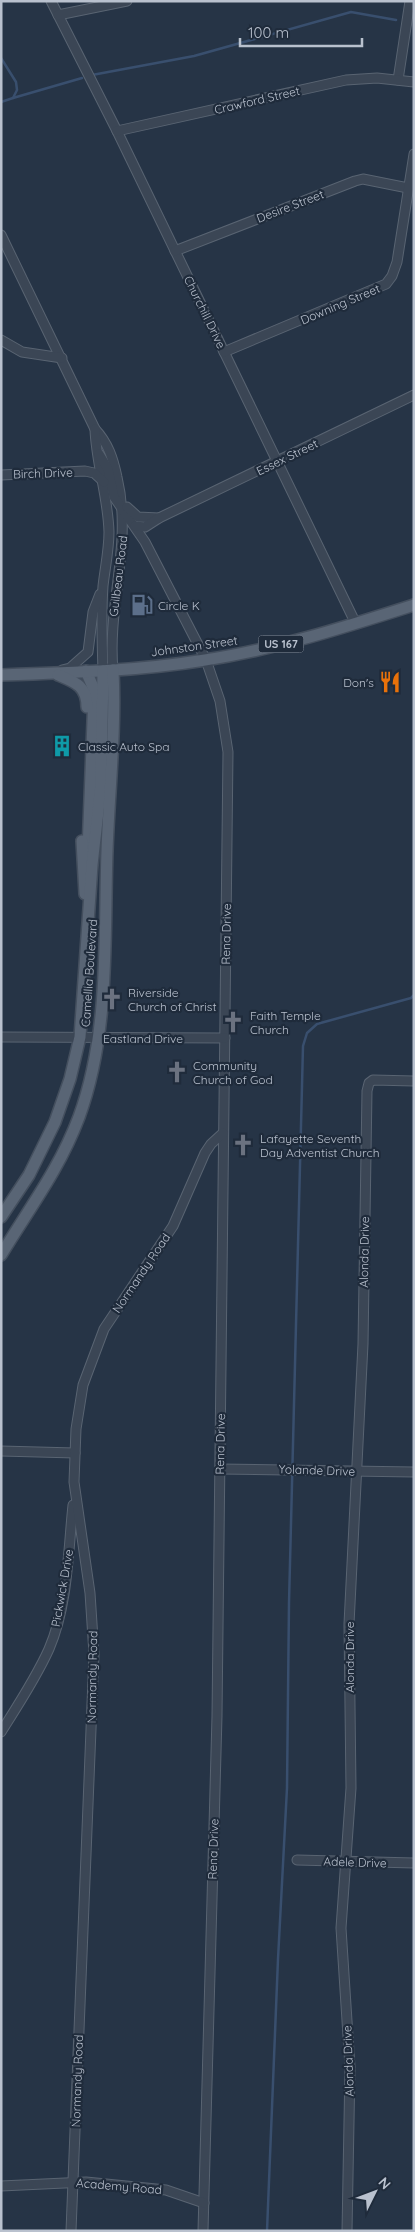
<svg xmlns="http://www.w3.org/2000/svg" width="415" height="2232" font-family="Quicksand,sans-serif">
<rect width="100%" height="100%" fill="#263446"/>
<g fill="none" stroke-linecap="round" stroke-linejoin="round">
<g stroke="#394f6e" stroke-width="2.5">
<polyline points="1,58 16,82 17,90 13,98 1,102"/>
<polyline points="92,75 194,56 351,12 396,20"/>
<polyline points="13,98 82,78"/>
<polyline points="267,2231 278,1959 287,1788 289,1603 303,1046 307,1033 317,1024 411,998 414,995"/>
</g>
<g stroke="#596472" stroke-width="11">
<g id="minor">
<polyline points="51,1 117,131 356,624"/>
<polyline points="58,15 127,1"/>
<polyline points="398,80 410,1"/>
<polyline points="117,131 346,80 377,78 414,82"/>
<path d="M1 235 95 429C108 443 113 458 117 477 133 544 107 604 113 670"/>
<polyline points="175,251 355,181 363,179 408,188"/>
<polyline points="1,340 22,352 62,358"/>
<polyline points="224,352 386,284 392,276 397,262 414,154"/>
<path d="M95 429C96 463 108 496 109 532 109 550 105 568 103 586 101 614 102 642 103 671"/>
<polyline points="99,454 108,469 114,497 145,542 206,660 220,701 228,752 217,1716 203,2231"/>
<polyline points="1,475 85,471 94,473 104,482"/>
<polyline points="127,507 138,517 159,518"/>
<polyline points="135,526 145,527 159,518 414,395"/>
<polyline points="62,670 70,668 88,652 93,612 100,594"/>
<polyline points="1,1037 225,1038"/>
<polyline points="1,1451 75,1453"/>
<polyline points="220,1469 414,1472"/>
<path d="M1 1732C18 1705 36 1678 49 1649 68 1605 68 1552 73 1505"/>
<polyline points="297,1860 414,1863"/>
<polyline points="1,2186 86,2182 166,2190 204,2203"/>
<polyline points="71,2231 94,1654 90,1593 74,1482 76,1429 83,1385 104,1329 173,1226 205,1153 211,1144 223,1133"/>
<polyline points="347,2231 350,2067 341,1928 351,1788 349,1624 363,1344 367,1091 369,1083 373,1080 414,1081"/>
</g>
</g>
<g stroke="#444f5e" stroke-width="14">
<g id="major">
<polyline points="86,671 93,687 94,695 88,850"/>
<path d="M1 675C69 673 138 671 205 660 277 649 345 627 414 605"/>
<path d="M58 675C75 682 87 686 87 707"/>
<polyline points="82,841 85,894"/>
<polyline points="1,1217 29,1175 55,1122 70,1079 80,1037 92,865 101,785 103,671"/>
<path d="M1 1255C30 1207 59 1170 79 1117 110 1032 104 940 107 851 109 791 116 731 113 670"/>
</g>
</g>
<use href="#minor" stroke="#3b4655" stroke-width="9"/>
<use href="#major" stroke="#596575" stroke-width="11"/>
</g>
<defs>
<g id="fuel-bare" transform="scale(1.725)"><path d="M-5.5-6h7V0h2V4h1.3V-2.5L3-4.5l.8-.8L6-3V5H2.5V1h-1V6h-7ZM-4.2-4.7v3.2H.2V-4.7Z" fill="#5c6f8a" stroke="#1f2b3b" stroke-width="2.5" paint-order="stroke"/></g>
<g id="restaurant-bare" transform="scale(1.725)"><path d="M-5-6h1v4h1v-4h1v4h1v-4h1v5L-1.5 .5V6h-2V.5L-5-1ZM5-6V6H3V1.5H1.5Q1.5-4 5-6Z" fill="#e8710a" stroke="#1f2b3b" stroke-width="2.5" paint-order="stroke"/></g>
<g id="building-bare" transform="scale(1.725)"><path d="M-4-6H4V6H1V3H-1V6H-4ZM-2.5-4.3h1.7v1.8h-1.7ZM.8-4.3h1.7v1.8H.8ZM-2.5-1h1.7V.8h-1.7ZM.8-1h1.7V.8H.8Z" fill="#0f9aa8" stroke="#1f2b3b" stroke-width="2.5" paint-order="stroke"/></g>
<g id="church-bare" transform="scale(1.725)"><path d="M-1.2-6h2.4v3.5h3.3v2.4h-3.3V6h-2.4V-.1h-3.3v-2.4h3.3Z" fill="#6b7280" stroke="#1f2b3b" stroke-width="2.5" paint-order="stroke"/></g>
</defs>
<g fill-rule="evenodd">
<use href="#fuel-bare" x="142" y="605"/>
<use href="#restaurant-bare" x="390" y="682"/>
<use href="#building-bare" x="62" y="746"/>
<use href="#church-bare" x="112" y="999"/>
<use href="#church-bare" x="233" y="1022"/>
<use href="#church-bare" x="177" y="1072"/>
<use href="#church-bare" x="243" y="1145"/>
</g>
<g text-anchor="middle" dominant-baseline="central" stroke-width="4.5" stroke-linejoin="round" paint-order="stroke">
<rect fill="#1f2b3b" stroke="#8b94a2" stroke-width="1" x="258.5" y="635.5" width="45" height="17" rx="4"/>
<g font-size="11" font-weight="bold" fill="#b9c1ce">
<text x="281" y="644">US 167</text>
</g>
<g font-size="12" fill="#b9c1ce" stroke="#1f2b3b">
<text transform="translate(257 100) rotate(-13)">Crawford Street</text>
<text transform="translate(290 206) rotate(-21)">Desire Street</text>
<text transform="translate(340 304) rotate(-23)">Downing Street</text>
<text transform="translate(205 312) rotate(64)">Churchill Drive</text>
<text transform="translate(287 457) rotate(-26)">Essex Street</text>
<text transform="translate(43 473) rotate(-2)">Birch Drive</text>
<text transform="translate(118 576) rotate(-83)">Guilbeau Road</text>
<text transform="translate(194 646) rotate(-8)">Johnston Street</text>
<text transform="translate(226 934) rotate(-89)">Rena Drive</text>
<text transform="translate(89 973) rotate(-86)">Camellia Boulevard</text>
<text x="143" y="1038">Eastland Drive</text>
<text transform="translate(364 1252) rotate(-89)">Alonda Drive</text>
<text transform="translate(141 1273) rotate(-56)">Normandy Road</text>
<text transform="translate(220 1444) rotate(-89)">Rena Drive</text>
<text transform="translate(317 1470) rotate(2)">Yolande Drive</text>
<text transform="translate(62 1588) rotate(-80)">Pickwick Drive</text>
<text transform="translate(349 1657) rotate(-90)">Alonda Drive</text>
<text transform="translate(92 1677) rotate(-89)">Normandy Road</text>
<text transform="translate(213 1849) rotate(-88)">Rena Drive</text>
<text transform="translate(355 1862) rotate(2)">Adele Drive</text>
<text transform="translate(348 2061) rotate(-92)">Alonda Drive</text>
<text transform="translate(77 2081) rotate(-88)">Normandy Road</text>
<text transform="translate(119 2186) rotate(5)">Academy Road</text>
</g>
<g font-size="12" fill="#b9c1ce" stroke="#1f2b3b" text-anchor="start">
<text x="158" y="605">Circle K</text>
<text x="374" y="682" text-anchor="end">Don's</text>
<text x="78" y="746">Classic Auto Spa</text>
<text x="128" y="992">Riverside<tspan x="128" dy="14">Church of Christ</tspan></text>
<text x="250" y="1015">Faith Temple<tspan x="250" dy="14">Church</tspan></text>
<text x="193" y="1065">Community<tspan x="193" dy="14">Church of God</tspan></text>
<text x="260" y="1138">Lafayette Seventh<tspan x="260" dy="14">Day Adventist Church</tspan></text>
</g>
</g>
<rect width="415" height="2232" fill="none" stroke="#b9c1ce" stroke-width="5"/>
<g transform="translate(375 2192) rotate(48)" stroke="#1f2b3b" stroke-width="4" paint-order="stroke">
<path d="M0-4L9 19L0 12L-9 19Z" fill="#b9c1ce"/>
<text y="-8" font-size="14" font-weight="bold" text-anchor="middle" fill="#b9c1ce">N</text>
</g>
<path d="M240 38v8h122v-8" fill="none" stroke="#b9c1ce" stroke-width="2.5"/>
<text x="248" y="38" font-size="15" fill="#b9c1ce" stroke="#1f2b3b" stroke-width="4" paint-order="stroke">100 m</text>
</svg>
